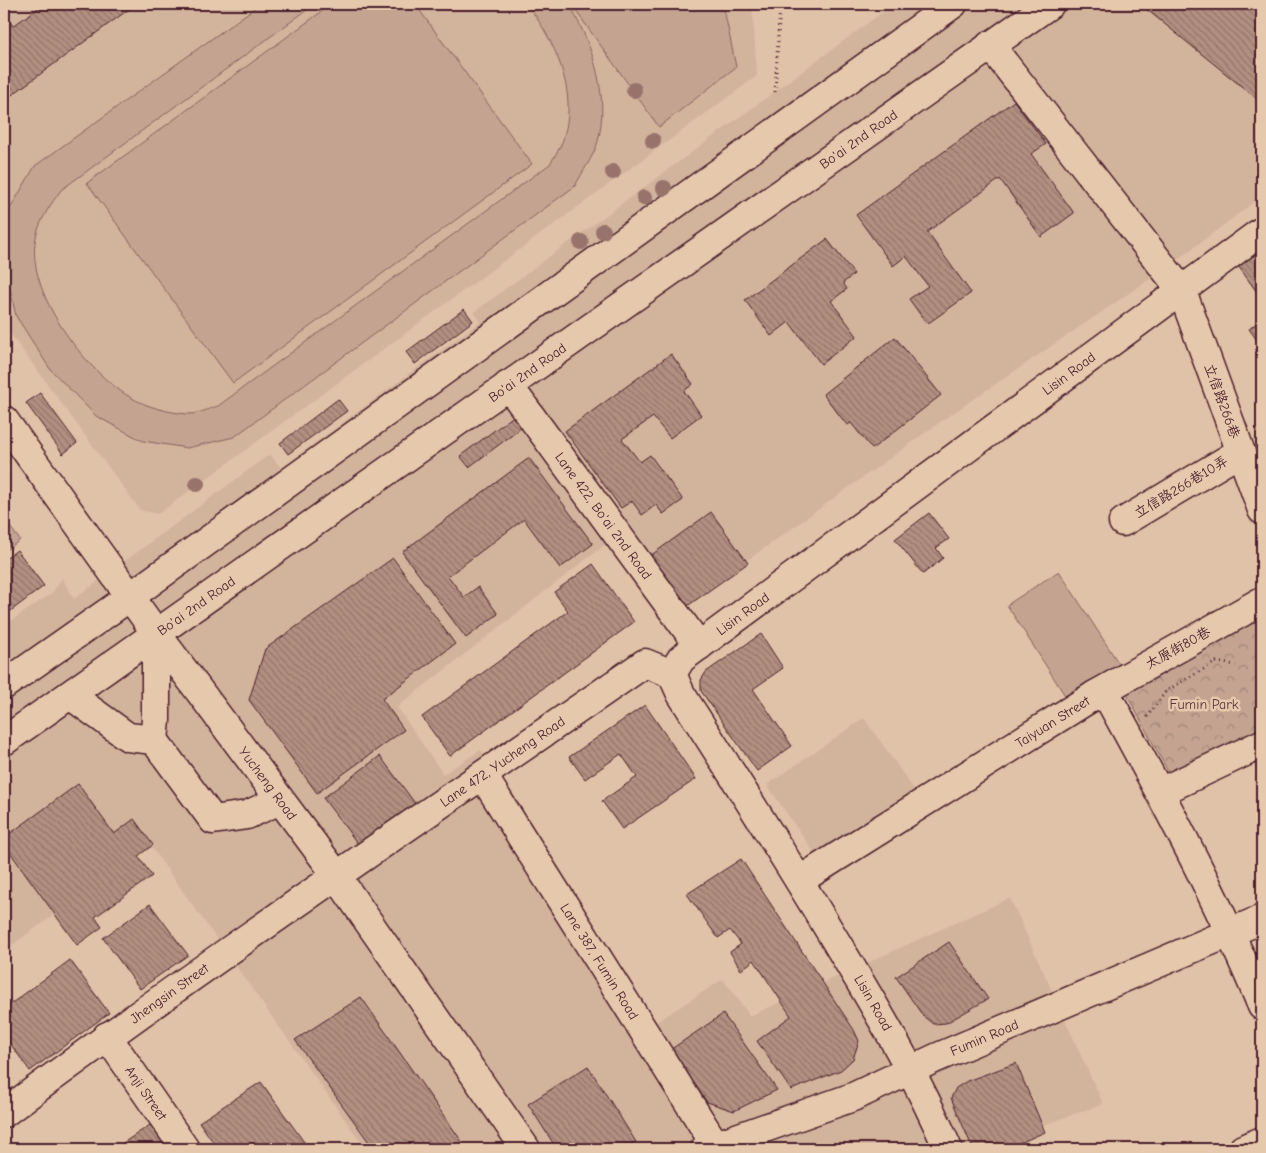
<svg xmlns="http://www.w3.org/2000/svg" width="1266" height="1153" font-family="'Comic Neue','LXGW WenKai TC',sans-serif">
<defs>
<pattern id="park-crowns" width="20" height="18" patternUnits="userSpaceOnUse" patternTransform="scale(1.25)"><rect width="20" height="18" fill="#c4a491"/><path d="M2 6a3 3 0 1 1 6 0M12 15a3 3 0 1 1 6 0" fill="none" stroke="#a18577"/></pattern>
<pattern id="building-back-hatch" width="6" height="6" patternUnits="userSpaceOnUse" patternTransform="scale(1.25)"><rect width="6" height="6" fill="#b29081"/><path d="M-1 5l2 2M0 0l6 6M5-1l2 2" fill="none" stroke="#93756a"/></pattern>
</defs>
<rect width="100%" height="100%" fill="#e0c2a8"/>
<filter id="ink" filterUnits="userSpaceOnUse"><feTurbulence type="fractalNoise" baseFrequency=".02" numOctaves="2"/><feDisplacementMap in="SourceGraphic" scale="10" xChannelSelector="R" yChannelSelector="G"/><feConvolveMatrix kernelMatrix="1 2 1 2 8 2 1 2 1" color-interpolation-filters="sRGB"/></filter>
<g filter="url(#ink)">
<g fill="#d2b39c">
<polygon points="4,4 752,4 757,76 158,514 140,510 4,325"/>
<polygon points="894,4 1262,4 1262,196 1169,266 950,415 661,622 606,544 397,707 443,774 481,750 655,1023 723,979 750,1016 1010,898 1103,1104 974,1149 366,1149 150,845 4,951 4,626 52,593 62,578 74,599 270,454 281,468 480,322 474,312"/>
<polygon points="864,718 915,791 818,858 767,785"/>
</g>
<g fill="#c4a491" stroke="#87625e">
<path d="M260 4H315L61 190C51 204 40 219 36 237 24 291 86 372 130 397 147 407 170 413 189 414 198 414 209 409 218 406L550 164C555 155 562 146 564 136 578 90 554 40 527 4H569C592 45 610 94 598 141 594 156 582 172 575 186L234 437 187 448 143 441 96 416 50 369 16 316 5 267 4 219 35 166Z"/>
<polygon points="332,4 415,4 532,164 233,383 87,183"/>
<polygon points="571,4 723,4 736,67 659,127"/>
<polygon points="1059,571 1119,664 1066,697 1007,605"/>
</g>
<g fill="url(#park-crowns)" stroke="#87625e">
<polygon points="4,519 20,540 4,552"/>
<polygon points="1262,609 1262,735 1172,779 1123,687"/>
</g>
<g fill="url(#building-back-hatch)" stroke="#4a1f2b">
<polygon points="44,4 136,4 9,97 4,90 4,13 13,26"/>
<polygon points="1140,4 1255,4 1262,10 1262,103"/>
<polygon points="1014,101 1046,144 1031,154 1074,213 1041,237 1000,179 927,232 971,293 927,324 909,299 928,286 906,256 893,266 856,215"/>
<polygon points="827,239 854,274 843,283 847,289 831,301 857,336 821,364 789,322 771,336 745,300"/>
<polygon points="1262,244 1262,299 1236,263"/>
<polygon points="464,309 473,321 415,364 406,352"/>
<polygon points="1262,319 1262,347 1249,329"/>
<polygon points="895,337 941,395 872,449 851,423 847,425 823,394"/>
<polygon points="671,354 693,384 684,391 701,415 670,438 653,417 622,439 640,462 650,455 683,500 663,514 656,505 642,515 632,501 621,508 565,431"/>
<polygon points="40,393 77,443 63,454 26,403"/>
<polygon points="338,399 347,411 288,454 280,443"/>
<polygon points="519,412 527,424 469,467 460,456"/>
<polygon points="529,458 593,544 560,568 524,519 448,576 464,597 478,587 498,614 466,638 402,552"/>
<polygon points="711,512 748,563 686,607 650,556"/>
<polygon points="929,513 949,539 936,548 943,558 923,574 895,539"/>
<polygon points="17,550 44,586 4,616 4,560"/>
<polygon points="393,558 455,644 382,699 404,730 317,793 249,700 265,649"/>
<polygon points="593,564 634,622 450,756 422,717 568,611 554,592"/>
<polygon points="761,634 783,668 753,689 792,746 757,771 701,691 701,680 706,672"/>
<polygon points="645,705 696,779 622,829 602,801 637,777 621,754 585,779 569,757"/>
<polygon points="380,756 417,806 361,848 323,798"/>
<polygon points="78,784 114,834 134,819 153,845 138,856 152,876 95,917 102,927 77,945 4,844 4,838"/>
<polygon points="741,859 854,1030 859,1041 853,1059 841,1070 791,1090 757,1041 791,1016 754,960 741,970 730,952 741,944 730,930 718,938 687,894"/>
<polygon points="150,904 188,955 140,989 103,938"/>
<polygon points="949,942 988,999 946,1023 933,1024 923,1016 896,977"/>
<polygon points="70,960 109,1013 30,1071 4,1035 4,1009"/>
<polygon points="361,997 467,1149 374,1149 295,1040"/>
<polygon points="723,1014 777,1090 734,1111 707,1102 670,1050"/>
<polygon points="1016,1063 1045,1132 1006,1149 973,1149 951,1098 956,1088 967,1081"/>
<polygon points="588,1066 636,1142 616,1149 557,1149 528,1104"/>
<polygon points="261,1082 309,1149 218,1149 199,1122"/>
<polygon points="156,1121 174,1149 114,1149"/>
</g>
<g fill="none" stroke-linecap="round" stroke-linejoin="round">
<g stroke="#4a1f2b" stroke-width="31">
<g id="minor">
<polyline points="990,45 1182,291 1262,510"/>
<path id="s1" d="M508 385 699 646"/>
<path id="s2" d="M4 420 156 633 329 865 526 1149"/>
<polyline points="1123,522 1240,452"/>
<polyline points="156,633 156,720 154,740 213,820 247,815 280,800"/>
<polyline points="70,695 128,737 154,740"/>
<polyline points="1095,695 1262,601"/>
<path id="s3" d="M483 776 718 1149"/>
<polyline points="1160,792 1262,744"/>
<path id="s4" d="M800 880 1095 695 1109 699C1164 799 1218 900 1262 1006"/>
<path id="s5" d="M107 1036 185 1149"/>
<path id="s6" d="M4 1113C214 957 430 812 645 663L672 674"/>
<path id="s7" d="M705 1149 853 1097 936 1058 1262 919"/>
<path id="s8" d="M948 1149C919 1081 882 1018 844 955 792 867 736 780 681 694L672 674 681 659 1262 231"/>
<polyline points="1243,1149 1262,1141"/>
</g>
</g>
<g stroke="#4a1f2b" stroke-width="31">
<g id="major">
<polyline points="4,685 131,596 953,4"/>
<path id="s9" d="M4 741 1050 4"/>
</g>
</g>
<g stroke="#4a1f2b" stroke-width="3" stroke-dasharray="1 4" stroke-linecap="butt">
<polyline points="775,92 780,4"/>
<polyline points="1147,717 1166,691 1216,662 1236,665"/>
</g>
<use href="#minor" stroke="#e6c9ad" stroke-width="28"/>
<use href="#major" stroke="#e6c9ad" stroke-width="28"/>
</g>
<g fill="#97736c">
<circle cx="634" cy="90" r="8"/>
<circle cx="653" cy="141" r="8"/>
<circle cx="613" cy="172" r="8"/>
<circle cx="664" cy="188" r="8"/>
<circle cx="644" cy="198" r="8"/>
<circle cx="603" cy="231" r="8"/>
<circle cx="581" cy="242" r="8"/>
<circle cx="197" cy="484" r="8"/>
</g>
</g>
<g text-anchor="middle" dominant-baseline="central" stroke-width="5" stroke-linejoin="round" paint-order="stroke">
<g font-size="14" fill="#4a1f2b" stroke="#e6c9ad">
<text stroke="none"><textPath href="#s9" startOffset="1045">Bo'ai 2nd Road</textPath></text>
<text stroke="none"><textPath href="#s9" startOffset="640">Bo'ai 2nd Road</textPath></text>
<text stroke="none"><textPath href="#s8" startOffset="1049">Lisin Road</textPath></text>
<text transform="translate(1222 401) rotate(70)">立信路266巷</text>
<text transform="translate(1181 487) rotate(-31)">立信路266巷10弄</text>
<text stroke="none"><textPath href="#s1" startOffset="162">Lane 422, Bo'ai 2nd Road</textPath></text>
<text stroke="none"><textPath href="#s9" startOffset="235">Bo'ai 2nd Road</textPath></text>
<text stroke="none"><textPath href="#s8" startOffset="644">Lisin Road</textPath></text>
<text transform="translate(1178 648) rotate(-29)">太原街80巷</text>
<text stroke="none"><textPath href="#s4" startOffset="298">Taiyuan Street</textPath></text>
<text stroke="none"><textPath href="#s6" startOffset="610">Lane 472, Yucheng Road</textPath></text>
<text stroke="none"><textPath href="#s2" startOffset="449">Yucheng Road</textPath></text>
<text stroke="none"><textPath href="#s3" startOffset="219">Lane 387, Fumin Road</textPath></text>
<text stroke="none"><textPath href="#s6" startOffset="204">Jhengsin Street</textPath></text>
<text transform="translate(873 1003) rotate(60)">Lisin Road</text>
<text stroke="none"><textPath href="#s7" startOffset="301">Fumin Road</textPath></text>
<text stroke="none"><textPath href="#s5" startOffset="69">Anji Street</textPath></text>
</g>
<g font-size="14" fill="#5c333a" stroke="#e6c9ad">
<text x="1204" y="704">Fumin Park</text>
</g>
</g>
<rect width="1266" height="1153" fill="none" stroke="#e6c9ad" stroke-width="20"/>
<rect x="10" y="10" width="1246" height="1133" fill="none" stroke="#4a1f2b" stroke-width="2" filter="url(#ink)"/>
</svg>
